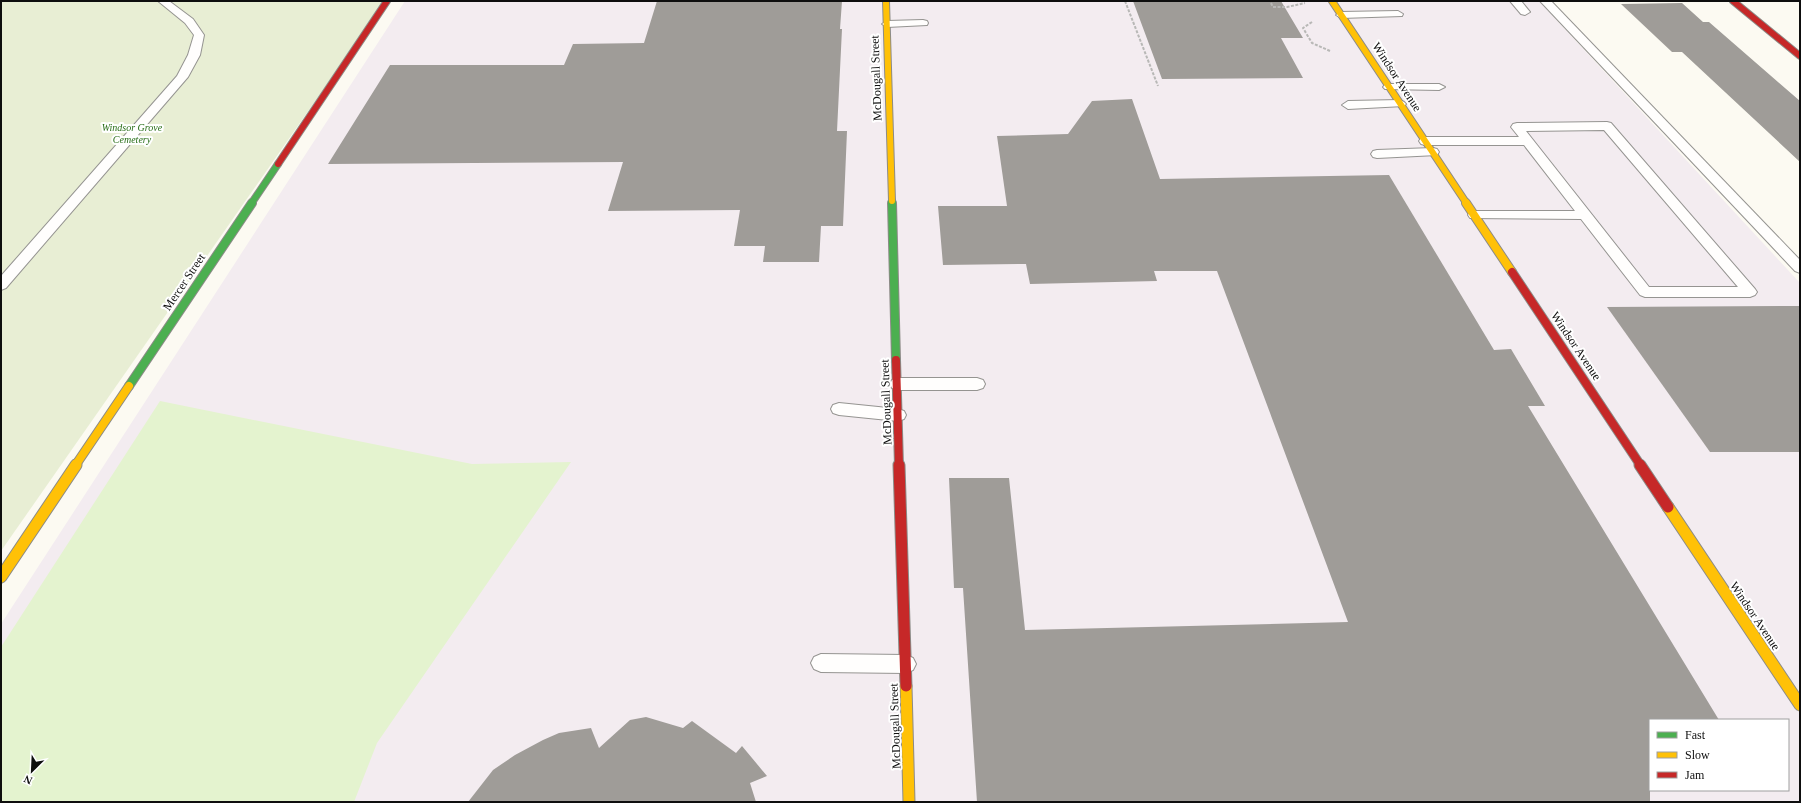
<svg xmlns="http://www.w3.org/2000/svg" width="1801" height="803" font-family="Georgia,serif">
<rect width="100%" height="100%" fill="#fcfaf2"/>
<path fill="#f3ecf0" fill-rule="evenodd" d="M405 1H1539L1800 283V802H1V624ZM1650 720H1788V790H1650Z"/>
<polygon fill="#e4f3cf" points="160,401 472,464 571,462 377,743 354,802 1,802 1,647"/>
<polygon fill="#e8eed4" points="1,1 385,1 1,551"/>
<g fill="#9f9c98">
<polygon points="657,1 842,1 840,29 842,29 837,131 847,131 843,226 821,226 819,262 763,262 765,246 734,246 740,210 608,211 623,162 328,164 390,65 564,65 573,44 644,43"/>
<polygon points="1133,1 1281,1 1303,38 1281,38 1303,78 1162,79"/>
<polygon points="1682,3 1703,22 1709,22 1800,101 1800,162 1682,52 1672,52 1621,4"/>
<polygon points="1132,99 1160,179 1389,175 1494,350 1511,349 1545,406 1528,406 1719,720 1650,720 1650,802 977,802 963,588 954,588 949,478 1009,478 1025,630 1348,622 1217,271 1154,271 1157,281 1030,284 1026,264 943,265 938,206 1007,206 997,136 1068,134 1092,101"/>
<polygon points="1800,306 1800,452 1710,452 1607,307"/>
<polygon points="646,717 683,728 692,721 736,753 742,746 767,776 750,783 756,802 468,802 493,770 515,755 543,740 559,733 591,728 599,748 630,720"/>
</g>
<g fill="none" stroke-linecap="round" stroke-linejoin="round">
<g stroke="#959491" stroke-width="2">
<g id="lane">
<polygon points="158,1 169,1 193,19 204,35 200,55 188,77 6,288 1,290 1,276 177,76 188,55 194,35 185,23"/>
<polygon points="1510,1 1521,1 1530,12 1525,15 1521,14"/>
<polygon points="1540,1 1551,1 1800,260 1800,273 1795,271"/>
<polygon points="1398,11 1403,14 1402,16 1341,18 1336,15 1341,12"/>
<polygon points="923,20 927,21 928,23 927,25 887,27 882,24 887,21"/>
<polygon points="1389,84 1439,84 1445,87 1439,90 1385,89 1383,87 1385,85"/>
<polygon points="1400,100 1404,102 1406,104 1404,106 1348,109 1342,105 1348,101"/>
<path d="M1607 122 1611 123 1755 289 1757 292 1755 295 1750 297H1645L1640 295 1581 219 1470 218 1468 215 1470 212 1475 211H1575L1524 145H1425L1421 144 1419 141 1421 138 1425 137H1519L1511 127 1513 124 1517 123ZM1604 130 1738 287H1649L1526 131Z"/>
<polygon points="1433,148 1437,149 1439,152 1437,155 1377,158 1373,157 1371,154 1373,151 1377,150"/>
<polygon points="898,378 977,378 983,380 985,384 983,388 977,390 898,390 892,388 890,384 892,380"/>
<polygon points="839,403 898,409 904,411 906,415 904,419 898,421 839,415 833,413 831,409 833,405"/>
<polygon points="821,654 906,655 913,658 916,664 913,670 906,673 821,672 814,669 811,663 814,657"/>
</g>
</g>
<g stroke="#8c8b87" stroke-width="8">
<g id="fast-far1">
<polyline points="892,201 892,204"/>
<polyline points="251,204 278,164"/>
</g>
</g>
<g stroke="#8c8b87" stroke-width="10">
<g id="fast">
<polyline points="892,203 896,360"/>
<polyline points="129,386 252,203"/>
</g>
</g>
<g stroke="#8c8b87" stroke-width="8">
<g id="slow-far2">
<polyline points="886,1 892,201"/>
<polyline points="1332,1 1467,204"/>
</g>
</g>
<g stroke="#8c8b87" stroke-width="10">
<g id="slow-far1">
<polyline points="1466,203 1512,272"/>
<polyline points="75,466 129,386"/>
</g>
</g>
<g stroke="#8c8b87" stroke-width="13">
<g id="slow">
<polyline points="1668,507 1800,705"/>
<polyline points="1,577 76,465"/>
<polyline points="906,686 909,802"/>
</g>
</g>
<g stroke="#8c8b87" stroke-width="8">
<g id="jam-far2">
<polyline points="1733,1 1800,56"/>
<polyline points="278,164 387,1"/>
</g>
</g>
<g stroke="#8c8b87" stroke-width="10">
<g id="jam-far1">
<polyline points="1512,272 1641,466"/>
<polyline points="896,360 899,466"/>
</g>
</g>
<g stroke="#8c8b87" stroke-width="13">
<g id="jam">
<polyline points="899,465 906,686"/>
<polyline points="1640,465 1668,507"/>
</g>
</g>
<g stroke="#b8b8b6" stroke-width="2" stroke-dasharray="3 1.5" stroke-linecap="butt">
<polyline points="1125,1 1158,86"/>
<polyline points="1271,3 1273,7 1287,7 1305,3"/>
<polyline points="1312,22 1303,28 1312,43 1330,51"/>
</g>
<use href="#lane" fill="#fffefd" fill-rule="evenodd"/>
<use href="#fast-far1" stroke="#4caf50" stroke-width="6"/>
<use href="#fast" stroke="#4caf50" stroke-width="8"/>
<use href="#slow-far2" stroke="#ffc107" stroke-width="6"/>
<use href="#slow-far1" stroke="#ffc107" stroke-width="8"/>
<use href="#slow" stroke="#ffc107" stroke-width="11"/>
<use href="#jam-far2" stroke="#c62828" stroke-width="6"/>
<use href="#jam-far1" stroke="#c62828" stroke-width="8"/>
<use href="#jam" stroke="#c62828" stroke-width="11"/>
</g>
<g text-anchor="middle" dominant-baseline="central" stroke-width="4" stroke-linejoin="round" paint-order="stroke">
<g font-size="10" font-style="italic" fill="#276d16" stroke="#fff">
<text x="132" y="127">Windsor Grove<tspan x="132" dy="12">Cemetery</tspan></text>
</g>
<g font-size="12" fill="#0e0e0e" stroke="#fff">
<text transform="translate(1397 77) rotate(57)">Windsor Avenue</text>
<text transform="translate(876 78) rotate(-92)">McDougall Street</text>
<text transform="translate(184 282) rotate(-56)">Mercer Street</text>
<text transform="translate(1576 346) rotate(56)">Windsor Avenue</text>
<text transform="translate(886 402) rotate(-92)">McDougall Street</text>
<text transform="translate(1755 616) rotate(56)">Windsor Avenue</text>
<text transform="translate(895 726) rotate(-92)">McDougall Street</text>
</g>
</g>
<rect width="1801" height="803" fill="none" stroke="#0e0e0e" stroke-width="4"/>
<rect x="1649" y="719" width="140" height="72" fill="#ffffff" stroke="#9f9f9f"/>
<rect x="1657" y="732" width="20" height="6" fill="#4caf50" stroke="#9f9f9f"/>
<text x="1685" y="739" font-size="12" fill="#0e0e0e">Fast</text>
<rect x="1657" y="752" width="20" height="6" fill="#ffc107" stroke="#9f9f9f"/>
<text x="1685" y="759" font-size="12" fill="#0e0e0e">Slow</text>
<rect x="1657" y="772" width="20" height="6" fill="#c62828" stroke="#9f9f9f"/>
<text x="1685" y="779" font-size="12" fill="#0e0e0e">Jam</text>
<g transform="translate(32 771) rotate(204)" stroke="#ffffff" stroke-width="3" paint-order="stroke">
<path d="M0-3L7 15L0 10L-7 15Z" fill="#0e0e0e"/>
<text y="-6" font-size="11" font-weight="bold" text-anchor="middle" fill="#0e0e0e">N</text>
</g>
</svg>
